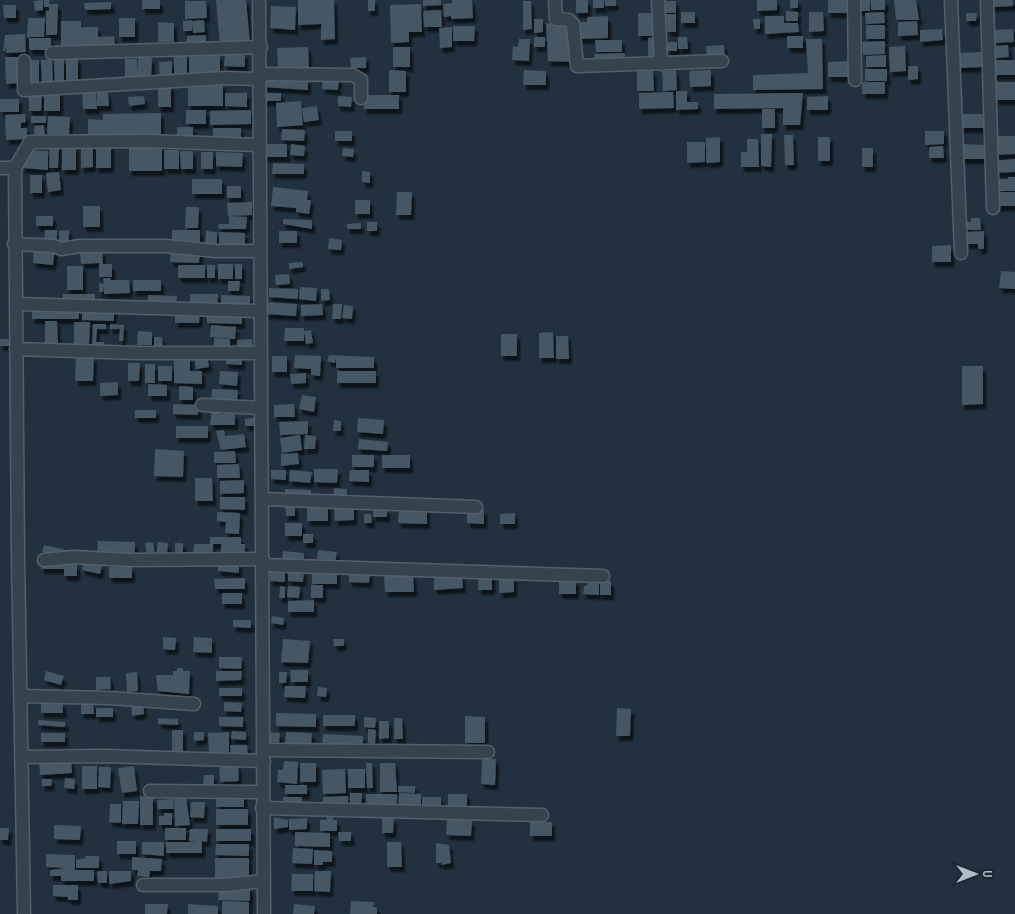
<svg xmlns="http://www.w3.org/2000/svg" width="1015" height="914" font-family="'Sofia Sans Condensed',sans-serif">
<defs>
<filter id="shadow"><feDropShadow dx="3" dy="5" stdDeviation="1" flood-color="#0009"/></filter>
</defs>
<rect width="100%" height="100%" fill="#21313f"/>
<g fill="#445765" filter="url(#shadow)">
<polygon points="43,0 43,10 35,11 34,1"/>
<polygon points="44,0 50,0 49,4 58,4 57,35 46,35 46,11 49,11 49,7 44,7"/>
<rect x="142" y="0" width="18" height="9"/>
<polygon points="216,0 246,0 250,43 220,46"/>
<polygon points="298,0 334,0 335,39 321,40 321,24 298,25"/>
<rect x="368" y="0" width="7" height="11"/>
<polygon points="423,0 441,0 441,5 423,6"/>
<polygon points="452,0 472,0 473,18 451,19 451,16 444,17 443,4 452,3"/>
<rect x="576" y="0" width="12" height="13"/>
<rect x="593" y="0" width="11" height="8"/>
<rect x="605" y="0" width="11" height="6"/>
<polygon points="757,0 777,0 777,10 757,11"/>
<rect x="790" y="0" width="8" height="8"/>
<rect x="828" y="0" width="23" height="13"/>
<rect x="858" y="0" width="12" height="11"/>
<rect x="871" y="0" width="14" height="10"/>
<polygon points="894,0 916,0 919,20 896,20"/>
<polygon points="992,0 1013,0 1013,6 992,7"/>
<polygon points="185,1 206,1 207,18 185,19"/>
<polygon points="523,1 531,1 532,29 523,30"/>
<rect x="662" y="1" width="14" height="12"/>
<polygon points="111,2 111,9 85,10 84,3"/>
<polygon points="421,4 422,32 409,32 409,42 391,43 390,5"/>
<polygon points="3,5 16,5 16,18 4,18"/>
<polygon points="271,6 296,7 295,30 270,28"/>
<polygon points="441,10 442,27 424,27 423,11"/>
<polygon points="786,11 798,12 798,21 786,21"/>
<rect x="681" y="12" width="14" height="11"/>
<polygon points="809,12 823,12 824,31 809,32"/>
<polygon points="884,12 885,23 866,24 865,13"/>
<rect x="638" y="13" width="18" height="23"/>
<polygon points="966,13 977,13 976,21 966,21"/>
<polygon points="660,14 676,14 676,32 667,32 667,26 660,26"/>
<polygon points="608,16 608,38 576,39 576,22 587,22 587,17"/>
<polygon points="765,16 784,16 784,23 798,23 799,32 765,34"/>
<polygon points="28,18 45,18 44,37 27,37"/>
<rect x="119" y="18" width="16" height="19"/>
<polygon points="534,19 543,19 543,32 534,33"/>
<polygon points="753,19 760,19 760,29 754,29"/>
<polygon points="192,20 192,31 183,31 183,21"/>
<polygon points="204,20 205,32 193,33 192,21"/>
<polygon points="61,21 81,21 81,27 98,27 98,37 114,36 115,47 61,50"/>
<polygon points="917,21 918,35 898,36 898,22"/>
<polygon points="158,22 174,23 174,42 158,42"/>
<polygon points="546,23 569,26 571,62 548,61"/>
<rect x="866" y="25" width="19" height="14"/>
<polygon points="453,26 475,26 474,41 453,41"/>
<polygon points="452,27 452,47 440,48 439,28"/>
<polygon points="942,29 943,40 920,42 920,30"/>
<polygon points="1013,29 1014,42 994,43 993,30"/>
<polygon points="25,34 26,52 6,53 6,45 5,51 3,51 5,35"/>
<polygon points="206,35 206,43 187,44 187,36"/>
<rect x="787" y="36" width="16" height="12"/>
<rect x="534" y="37" width="11" height="10"/>
<polygon points="659,37 660,62 648,63 648,38"/>
<polygon points="678,37 687,37 688,49 678,49"/>
<rect x="29" y="38" width="22" height="12"/>
<polygon points="519,39 530,39 529,61 512,60 513,46 518,47"/>
<polygon points="806,39 822,39 823,89 753,90 753,75 808,73"/>
<polygon points="595,40 622,40 622,52 596,52"/>
<polygon points="885,41 885,54 863,55 862,42"/>
<rect x="667" y="42" width="10" height="9"/>
<polygon points="724,45 725,58 707,58 706,46"/>
<polygon points="1008,45 1009,57 995,58 994,46"/>
<polygon points="905,46 906,71 890,72 889,47"/>
<polygon points="308,47 309,67 278,68 277,48"/>
<rect x="393" y="47" width="17" height="20"/>
<polygon points="982,52 982,67 957,68 957,53"/>
<polygon points="225,53 245,53 245,67 224,66"/>
<polygon points="625,53 625,64 595,65 594,54"/>
<rect x="174" y="54" width="13" height="24"/>
<rect x="189" y="55" width="31" height="19"/>
<polygon points="886,55 886,67 866,67 866,56"/>
<polygon points="5,57 20,57 21,83 6,84"/>
<polygon points="138,57 152,58 151,78 125,77 125,59 137,59 138,73"/>
<polygon points="366,57 366,68 351,68 350,58"/>
<polygon points="66,58 78,58 78,80 66,81"/>
<polygon points="52,59 53,85 42,86 41,60"/>
<polygon points="64,59 64,86 55,86 54,60"/>
<polygon points="26,60 39,60 39,85 27,85"/>
<rect x="993" y="60" width="22" height="15"/>
<polygon points="172,61 172,79 160,79 159,62"/>
<polygon points="852,61 852,77 828,77 828,62"/>
<polygon points="908,66 918,66 918,79 908,80"/>
<rect x="865" y="69" width="22" height="12"/>
<polygon points="389,70 406,71 406,92 389,92"/>
<polygon points="524,70 546,71 546,85 523,85"/>
<polygon points="637,70 653,70 654,91 637,91"/>
<polygon points="676,70 677,90 663,91 662,71"/>
<polygon points="711,70 711,86 690,87 689,71"/>
<polygon points="323,74 339,75 338,90 322,89"/>
<polygon points="264,75 308,79 308,90 263,87"/>
<polygon points="188,82 223,83 223,106 188,106"/>
<rect x="862" y="82" width="23" height="12"/>
<polygon points="996,82 1015,82 1015,100 995,100"/>
<rect x="158" y="85" width="13" height="22"/>
<rect x="44" y="91" width="16" height="20"/>
<polygon points="82,91 96,91 97,109 83,109"/>
<polygon points="676,91 687,91 687,102 698,102 698,109 676,110"/>
<polygon points="29,92 42,92 41,111 29,111"/>
<polygon points="108,92 109,106 97,106 97,93"/>
<polygon points="673,92 674,108 639,109 639,93"/>
<polygon points="225,93 247,93 247,107 225,106"/>
<polygon points="264,93 281,93 281,101 263,101"/>
<polygon points="803,93 800,125 783,125 783,108 714,109 714,94"/>
<rect x="364" y="95" width="35" height="14"/>
<polygon points="144,96 145,104 129,106 128,97"/>
<polygon points="338,96 352,97 351,107 338,106"/>
<polygon points="828,96 828,110 807,110 807,97"/>
<rect x="0" y="99" width="19" height="13"/>
<polygon points="301,101 303,125 277,127 276,103"/>
<polygon points="317,106 319,120 304,122 302,108"/>
<rect x="762" y="109" width="13" height="19"/>
<rect x="186" y="110" width="20" height="14"/>
<polygon points="251,110 251,124 210,125 210,111"/>
<polygon points="161,113 161,137 88,142 88,119 103,120 103,114"/>
<polygon points="25,114 26,122 21,123 21,128 27,128 27,139 6,140 5,115"/>
<rect x="960" y="114" width="27" height="14"/>
<rect x="31" y="116" width="15" height="7"/>
<polygon points="48,116 70,117 69,135 47,134"/>
<polygon points="44,125 45,139 35,140 34,126"/>
<rect x="177" y="127" width="16" height="12"/>
<rect x="213" y="128" width="28" height="11"/>
<polygon points="282,129 305,130 304,141 281,140"/>
<rect x="335" y="131" width="17" height="10"/>
<polygon points="925,131 944,131 944,144 925,145"/>
<polygon points="761,134 772,134 771,167 761,166"/>
<polygon points="784,135 793,135 794,165 785,165"/>
<polygon points="995,136 1015,136 1015,154 995,155"/>
<polygon points="720,137 720,162 706,163 706,138"/>
<rect x="818" y="137" width="12" height="24"/>
<polygon points="747,139 758,139 759,167 741,167 741,152 747,152"/>
<polygon points="687,142 705,142 705,162 687,163"/>
<polygon points="50,144 59,144 58,168 49,168"/>
<polygon points="81,144 93,144 93,167 81,168"/>
<polygon points="111,144 111,168 96,168 96,145"/>
<rect x="263" y="144" width="24" height="13"/>
<polygon points="291,144 305,146 304,156 290,155"/>
<polygon points="959,144 986,145 985,159 959,159"/>
<rect x="129" y="145" width="33" height="26"/>
<rect x="62" y="146" width="14" height="24"/>
<polygon points="943,146 944,158 929,158 929,147"/>
<polygon points="343,148 354,149 353,157 342,156"/>
<rect x="862" y="148" width="11" height="19"/>
<polygon points="28,150 48,151 48,170 22,168 22,161 27,161"/>
<rect x="164" y="150" width="15" height="19"/>
<polygon points="180,151 193,151 193,169 181,169"/>
<rect x="201" y="152" width="12" height="17"/>
<polygon points="216,152 243,153 242,167 216,166"/>
<polygon points="1015,159 1015,172 994,173 993,161"/>
<polygon points="273,163 304,164 304,174 272,174"/>
<polygon points="362,171 370,172 370,183 362,182"/>
<polygon points="59,172 61,190 48,192 46,173"/>
<rect x="30" y="175" width="12" height="18"/>
<polygon points="1008,177 1015,177 1015,191 999,191 999,179 1008,179"/>
<rect x="192" y="179" width="30" height="15"/>
<rect x="227" y="186" width="14" height="12"/>
<polygon points="273,187 308,191 307,200 311,200 309,214 296,212 296,208 271,206"/>
<polygon points="397,192 412,192 411,215 396,215"/>
<polygon points="999,192 1015,192 1015,206 997,206 997,196 999,196"/>
<rect x="355" y="200" width="15" height="14"/>
<polygon points="252,202 252,215 228,216 227,203"/>
<rect x="83" y="206" width="17" height="21"/>
<polygon points="186,207 199,207 198,228 185,228"/>
<rect x="36" y="216" width="17" height="10"/>
<polygon points="229,216 247,217 246,229 218,229 219,224 229,224"/>
<polygon points="971,218 980,218 981,230 964,230 964,222 971,222"/>
<polygon points="283,219 312,220 312,229 283,224"/>
<rect x="367" y="222" width="10" height="9"/>
<polygon points="361,223 361,229 347,229 347,224"/>
<polygon points="45,230 57,230 57,242 44,242"/>
<polygon points="69,230 69,246 59,247 59,231"/>
<polygon points="172,230 200,230 200,246 172,245"/>
<polygon points="206,231 217,232 217,247 205,247"/>
<rect x="279" y="231" width="18" height="12"/>
<polygon points="984,231 984,249 978,249 978,244 966,244 966,232"/>
<polygon points="219,232 245,233 245,248 219,248"/>
<polygon points="329,238 342,240 341,250 328,249"/>
<polygon points="951,245 951,262 932,262 932,246"/>
<polygon points="34,247 55,248 53,265 33,263"/>
<polygon points="171,248 200,249 199,263 170,262"/>
<polygon points="102,250 103,264 112,264 112,277 99,277 99,263 81,264 80,251"/>
<polygon points="303,262 303,267 289,269 289,263"/>
<rect x="218" y="264" width="15" height="15"/>
<rect x="235" y="264" width="7" height="15"/>
<rect x="178" y="265" width="27" height="13"/>
<rect x="207" y="265" width="8" height="13"/>
<rect x="67" y="266" width="16" height="24"/>
<polygon points="1001,271 1015,272 1015,289 999,288"/>
<polygon points="289,274 290,284 276,285 275,275"/>
<polygon points="103,278 110,278 111,280 129,280 130,293 104,294 104,286 103,292 99,292 99,283 104,284"/>
<rect x="133" y="280" width="28" height="11"/>
<polygon points="228,281 240,281 239,291 228,291"/>
<polygon points="300,287 317,288 316,301 299,299"/>
<polygon points="269,288 298,289 298,299 269,297"/>
<polygon points="321,289 329,289 330,300 321,301"/>
<polygon points="63,294 95,294 95,304 63,305"/>
<polygon points="190,294 218,294 217,308 190,307"/>
<polygon points="148,295 177,296 176,307 148,306"/>
<polygon points="221,295 250,296 250,309 221,308"/>
<polygon points="266,302 297,304 296,316 265,314"/>
<polygon points="322,304 323,315 301,316 301,305"/>
<polygon points="333,304 342,304 341,319 332,319"/>
<polygon points="344,305 353,306 352,319 342,318"/>
<polygon points="87,307 114,307 114,321 82,320 82,313 87,313"/>
<rect x="32" y="309" width="47" height="10"/>
<polygon points="175,311 200,311 199,323 175,323"/>
<polygon points="207,313 242,313 242,324 207,323"/>
<polygon points="45,321 57,321 58,343 45,343"/>
<polygon points="74,322 90,322 89,346 74,346"/>
<polygon points="93,324 106,324 106,329 97,329 96,342 104,342 104,348 92,347"/>
<polygon points="110,324 124,325 123,341 119,341 120,329 110,329"/>
<polygon points="211,325 236,327 235,339 210,337"/>
<polygon points="285,328 304,328 304,341 284,341"/>
<polygon points="311,330 313,343 306,344 304,331"/>
<polygon points="138,331 152,332 152,345 137,345"/>
<polygon points="553,332 554,358 539,358 539,333"/>
<rect x="501" y="334" width="16" height="22"/>
<polygon points="556,336 568,336 569,359 556,359"/>
<polygon points="154,337 162,337 163,350 154,351"/>
<polygon points="214,338 230,339 230,352 214,351"/>
<rect x="0" y="339" width="10" height="7"/>
<polygon points="252,339 253,350 237,352 237,340"/>
<polygon points="207,355 209,367 196,369 194,356"/>
<polygon points="226,355 242,356 242,365 226,364"/>
<polygon points="295,355 321,356 320,376 311,375 311,369 294,368"/>
<polygon points="329,355 374,357 374,368 336,368 336,357 335,363 327,361"/>
<polygon points="76,356 94,357 93,381 75,381"/>
<rect x="272" y="356" width="15" height="16"/>
<polygon points="174,357 190,357 190,371 202,371 202,384 174,383"/>
<polygon points="128,363 140,363 139,381 128,381"/>
<rect x="145" y="364" width="10" height="19"/>
<rect x="158" y="366" width="14" height="15"/>
<polygon points="962,366 983,366 983,404 962,405"/>
<polygon points="220,371 238,372 237,386 219,384"/>
<rect x="337" y="371" width="39" height="12"/>
<polygon points="306,373 306,383 291,384 290,374"/>
<polygon points="118,382 118,395 100,396 100,383"/>
<polygon points="148,384 167,385 167,396 148,396"/>
<polygon points="179,386 193,387 193,400 179,400"/>
<polygon points="212,389 238,390 237,403 211,402"/>
<polygon points="302,395 316,397 314,412 299,409"/>
<polygon points="173,404 199,405 198,415 173,414"/>
<polygon points="294,404 295,417 274,417 274,405"/>
<polygon points="212,408 220,408 220,414 235,414 235,425 210,425"/>
<rect x="135" y="410" width="21" height="8"/>
<polygon points="254,418 254,426 245,426 245,419"/>
<polygon points="358,418 384,420 383,434 357,432"/>
<polygon points="334,420 341,421 341,431 333,431"/>
<polygon points="308,421 308,434 280,435 279,422"/>
<rect x="176" y="426" width="32" height="12"/>
<polygon points="224,430 225,436 244,434 246,447 221,450 216,431"/>
<polygon points="300,435 302,450 282,453 280,438"/>
<polygon points="305,435 316,436 315,449 304,449"/>
<polygon points="359,439 388,442 387,451 358,449"/>
<polygon points="155,449 184,451 183,477 154,476"/>
<polygon points="235,451 236,463 214,463 214,452"/>
<polygon points="298,453 299,464 281,466 281,454"/>
<rect x="352" y="455" width="22" height="12"/>
<rect x="382" y="455" width="28" height="13"/>
<polygon points="239,464 240,478 217,478 217,465"/>
<polygon points="314,469 338,469 337,483 314,482"/>
<polygon points="271,470 286,470 286,480 271,479"/>
<polygon points="290,470 312,472 310,483 289,481"/>
<polygon points="350,470 369,470 369,482 349,481"/>
<polygon points="195,478 212,478 213,501 195,501"/>
<polygon points="244,480 244,493 220,494 220,481"/>
<polygon points="334,488 347,489 347,498 333,498"/>
<polygon points="285,489 311,490 311,500 285,499"/>
<polygon points="220,497 245,497 245,510 220,509"/>
<polygon points="285,505 295,505 295,516 286,516"/>
<rect x="307" y="505" width="21" height="16"/>
<polygon points="334,505 354,505 354,520 335,521"/>
<polygon points="399,508 427,508 427,524 398,523"/>
<rect x="373" y="509" width="14" height="8"/>
<polygon points="467,509 484,509 484,524 467,523"/>
<polygon points="217,512 240,513 239,534 225,533 226,522 217,521"/>
<polygon points="515,513 515,524 500,524 500,514"/>
<polygon points="364,514 371,514 372,523 364,523"/>
<rect x="285" y="523" width="17" height="13"/>
<rect x="303" y="534" width="10" height="9"/>
<polygon points="210,537 241,537 241,544 245,544 245,555 221,556 221,544 213,544 213,555 193,555 194,544 210,544"/>
<polygon points="98,541 135,542 135,554 97,554"/>
<polygon points="153,542 155,553 147,555 145,543"/>
<polygon points="158,542 168,543 167,556 156,554"/>
<rect x="175" y="543" width="8" height="11"/>
<polygon points="44,545 66,550 65,557 42,552"/>
<polygon points="318,550 337,552 335,562 317,560"/>
<polygon points="283,551 304,553 304,562 282,561"/>
<polygon points="84,560 102,565 100,574 82,570"/>
<polygon points="218,562 239,563 239,573 218,571"/>
<polygon points="41,563 77,564 77,576 64,576 64,569 41,569"/>
<rect x="109" y="567" width="23" height="11"/>
<polygon points="270,569 285,569 285,582 270,581"/>
<polygon points="288,570 304,570 303,582 288,581"/>
<polygon points="337,571 337,584 312,584 312,572"/>
<polygon points="349,572 370,573 369,583 349,582"/>
<polygon points="413,574 414,592 385,592 384,575"/>
<polygon points="462,574 463,588 434,590 434,576"/>
<rect x="478" y="574" width="14" height="16"/>
<polygon points="499,577 514,577 514,592 499,593"/>
<polygon points="245,578 245,589 215,589 214,579"/>
<polygon points="588,579 599,580 599,595 583,594 584,586 587,586"/>
<rect x="559" y="580" width="17" height="14"/>
<polygon points="600,580 611,581 611,595 600,595"/>
<rect x="311" y="585" width="12" height="13"/>
<polygon points="280,586 285,587 285,598 279,598"/>
<polygon points="288,586 300,587 299,598 287,597"/>
<rect x="222" y="593" width="20" height="11"/>
<polygon points="314,600 314,612 288,612 288,601"/>
<polygon points="272,616 284,618 283,625 271,623"/>
<polygon points="233,620 251,620 251,628 233,627"/>
<polygon points="163,637 176,638 175,650 163,649"/>
<polygon points="194,637 212,638 212,653 193,652"/>
<polygon points="283,639 310,641 308,663 281,662"/>
<polygon points="333,639 344,639 344,646 334,646"/>
<polygon points="219,657 242,657 241,669 219,668"/>
<polygon points="177,668 183,668 183,671 190,671 189,694 158,691 156,675 173,675 173,671 177,671"/>
<polygon points="290,670 308,670 308,682 291,682"/>
<polygon points="46,671 64,676 61,685 44,680"/>
<polygon points="216,671 242,671 241,680 216,681"/>
<polygon points="137,672 138,691 127,692 126,673"/>
<polygon points="279,672 287,672 286,683 279,683"/>
<polygon points="96,677 110,677 111,689 96,690"/>
<polygon points="285,686 306,686 305,698 284,697"/>
<polygon points="318,687 327,688 326,697 317,696"/>
<rect x="219" y="688" width="23" height="8"/>
<polygon points="41,701 63,702 63,713 41,713"/>
<polygon points="143,702 144,714 132,716 131,703"/>
<polygon points="224,702 242,703 241,712 224,711"/>
<polygon points="81,703 93,703 94,714 81,714"/>
<rect x="96" y="708" width="17" height="9"/>
<polygon points="617,708 631,709 630,736 616,736"/>
<polygon points="276,713 316,714 316,727 276,726"/>
<rect x="323" y="715" width="32" height="11"/>
<polygon points="465,716 485,717 485,743 465,743"/>
<polygon points="219,717 243,717 243,727 219,726"/>
<polygon points="364,717 376,718 375,728 364,727"/>
<polygon points="158,718 178,719 178,725 158,724"/>
<polygon points="394,718 402,718 403,739 394,739"/>
<polygon points="38,720 65,722 65,727 38,725"/>
<polygon points="379,721 389,721 389,738 379,739"/>
<polygon points="368,729 376,730 375,744 368,743"/>
<rect x="172" y="730" width="11" height="22"/>
<polygon points="232,731 246,732 246,740 231,739"/>
<polygon points="194,732 204,732 204,740 194,741"/>
<polygon points="229,732 229,754 209,755 208,733"/>
<polygon points="268,732 280,733 279,743 267,742"/>
<polygon points="286,732 312,733 311,746 285,746"/>
<rect x="41" y="733" width="24" height="9"/>
<polygon points="323,734 363,736 363,744 352,743 352,746 322,744"/>
<polygon points="230,745 247,745 248,757 231,757"/>
<polygon points="71,759 72,773 40,775 39,760"/>
<polygon points="482,759 496,759 495,785 481,784"/>
<polygon points="284,761 298,762 297,784 277,782 278,770 283,770"/>
<rect x="300" y="763" width="16" height="19"/>
<polygon points="366,763 372,763 373,788 367,788"/>
<polygon points="380,763 395,763 397,792 380,792"/>
<polygon points="219,764 238,764 239,781 220,782"/>
<rect x="82" y="766" width="15" height="23"/>
<polygon points="134,766 137,791 122,793 118,768"/>
<polygon points="99,767 111,767 110,788 98,787"/>
<polygon points="345,769 346,793 323,794 322,770"/>
<rect x="348" y="769" width="17" height="19"/>
<polygon points="204,775 214,775 214,788 203,787"/>
<polygon points="65,778 75,779 74,789 64,788"/>
<polygon points="42,779 52,779 51,786 42,786"/>
<rect x="285" y="785" width="22" height="9"/>
<polygon points="398,786 415,786 415,793 398,792"/>
<polygon points="350,793 362,793 361,807 350,807"/>
<polygon points="399,793 421,794 421,808 398,808"/>
<rect x="216" y="794" width="28" height="13"/>
<rect x="366" y="794" width="31" height="15"/>
<rect x="448" y="794" width="19" height="16"/>
<polygon points="140,796 153,797 153,825 140,825"/>
<polygon points="348,796 348,808 323,808 323,797"/>
<polygon points="174,797 186,797 190,825 175,826"/>
<rect x="283" y="797" width="19" height="11"/>
<rect x="422" y="797" width="19" height="12"/>
<polygon points="173,799 174,809 158,809 157,800"/>
<polygon points="123,801 139,801 138,824 122,824"/>
<polygon points="191,802 205,802 204,818 190,817"/>
<polygon points="110,804 121,804 121,823 109,822"/>
<rect x="216" y="809" width="32" height="16"/>
<polygon points="164,813 172,813 172,825 159,825 159,816 164,816"/>
<polygon points="327,816 333,816 333,820 337,820 337,831 320,831 320,820 327,820"/>
<polygon points="274,817 288,820 288,827 274,829"/>
<polygon points="382,817 394,818 393,833 382,833"/>
<polygon points="307,818 307,829 289,830 289,819"/>
<polygon points="447,818 472,820 471,836 446,835"/>
<rect x="530" y="822" width="22" height="14"/>
<polygon points="54,825 81,826 80,840 54,839"/>
<polygon points="0,828 9,828 8,840 0,840"/>
<rect x="165" y="828" width="21" height="12"/>
<polygon points="190,829 208,829 207,842 202,841 202,853 166,853 166,842 197,842 189,841"/>
<rect x="216" y="829" width="35" height="12"/>
<polygon points="295,832 330,833 330,847 295,846"/>
<polygon points="338,832 351,832 351,841 339,841"/>
<rect x="117" y="841" width="19" height="13"/>
<polygon points="142,842 164,842 164,856 142,854"/>
<polygon points="387,842 401,842 402,867 387,867"/>
<polygon points="436,843 449,845 451,863 441,865 441,863 436,863"/>
<polygon points="216,844 249,844 249,856 215,855"/>
<polygon points="293,848 313,849 312,864 292,863"/>
<polygon points="314,850 332,851 332,862 323,862 323,865 314,865"/>
<polygon points="46,854 75,855 75,870 94,870 94,881 61,881 61,876 50,876 50,870 66,868 46,867"/>
<polygon points="85,856 99,856 99,868 76,868 76,860 85,858"/>
<polygon points="132,857 162,859 161,871 150,871 149,877 137,876 138,870 132,870"/>
<polygon points="215,858 249,858 249,878 224,879 224,883 215,883"/>
<polygon points="97,871 107,871 107,883 98,883"/>
<polygon points="109,871 131,871 131,881 109,884"/>
<polygon points="315,871 331,871 330,892 314,891"/>
<polygon points="292,874 313,874 313,891 291,891"/>
<polygon points="53,885 78,885 78,900 68,900 68,897 53,896"/>
<polygon points="219,886 250,887 250,901 218,900"/>
<polygon points="222,901 249,902 249,914 222,914"/>
<polygon points="351,901 374,902 373,907 377,907 377,914 350,914"/>
<polygon points="145,904 168,904 167,914 145,914"/>
<polygon points="188,904 218,906 218,914 188,914"/>
<polygon points="294,904 315,906 314,914 293,914"/>
</g>
<g fill="none" stroke-linecap="round" stroke-linejoin="round">
<g stroke="#53606c" stroke-width="15">
<g id="street">
<polyline points="259,0 264,914"/>
<polyline points="555,0 556,19 569,20 573,24 577,66 722,61"/>
<polyline points="658,0 661,64"/>
<polyline points="854,0 855,80"/>
<polyline points="951,0 961,253"/>
<polyline points="987,0 993,208"/>
<polyline points="52,53 261,47"/>
<polyline points="24,61 24,90 225,78 260,79"/>
<polyline points="261,74 353,75 361,80 361,98"/>
<polyline points="0,168 15,168 18,557 24,914"/>
<polyline points="15,168 30,142 149,141 259,145"/>
<polyline points="14,244 54,246 61,249 80,246 166,246 216,251 259,251"/>
<polyline points="17,304 260,311"/>
<polyline points="16,349 136,353 260,353"/>
<polyline points="202,405 260,408"/>
<polyline points="263,499 476,507"/>
<polyline points="44,560 74,557 129,560 263,559"/>
<polyline points="264,565 603,576"/>
<polyline points="21,696 110,698 194,704"/>
<polyline points="264,750 488,752"/>
<polyline points="21,757 103,756 264,761"/>
<polyline points="150,791 263,792"/>
<polyline points="262,808 542,815"/>
<polyline points="143,885 226,885 263,881"/>
</g>
</g>
<use href="#street" stroke="#35434f" stroke-width="12"/>
</g>
<g transform="translate(975 874) rotate(90)" stroke="#1a2833" stroke-width="4" paint-order="stroke">
<path d="M0-4L9 19L0 12L-9 19Z" fill="#b1bdca"/>
<text y="-8" font-size="14" font-weight="bold" text-anchor="middle" fill="#b1bdca">U</text>
</g>
</svg>
